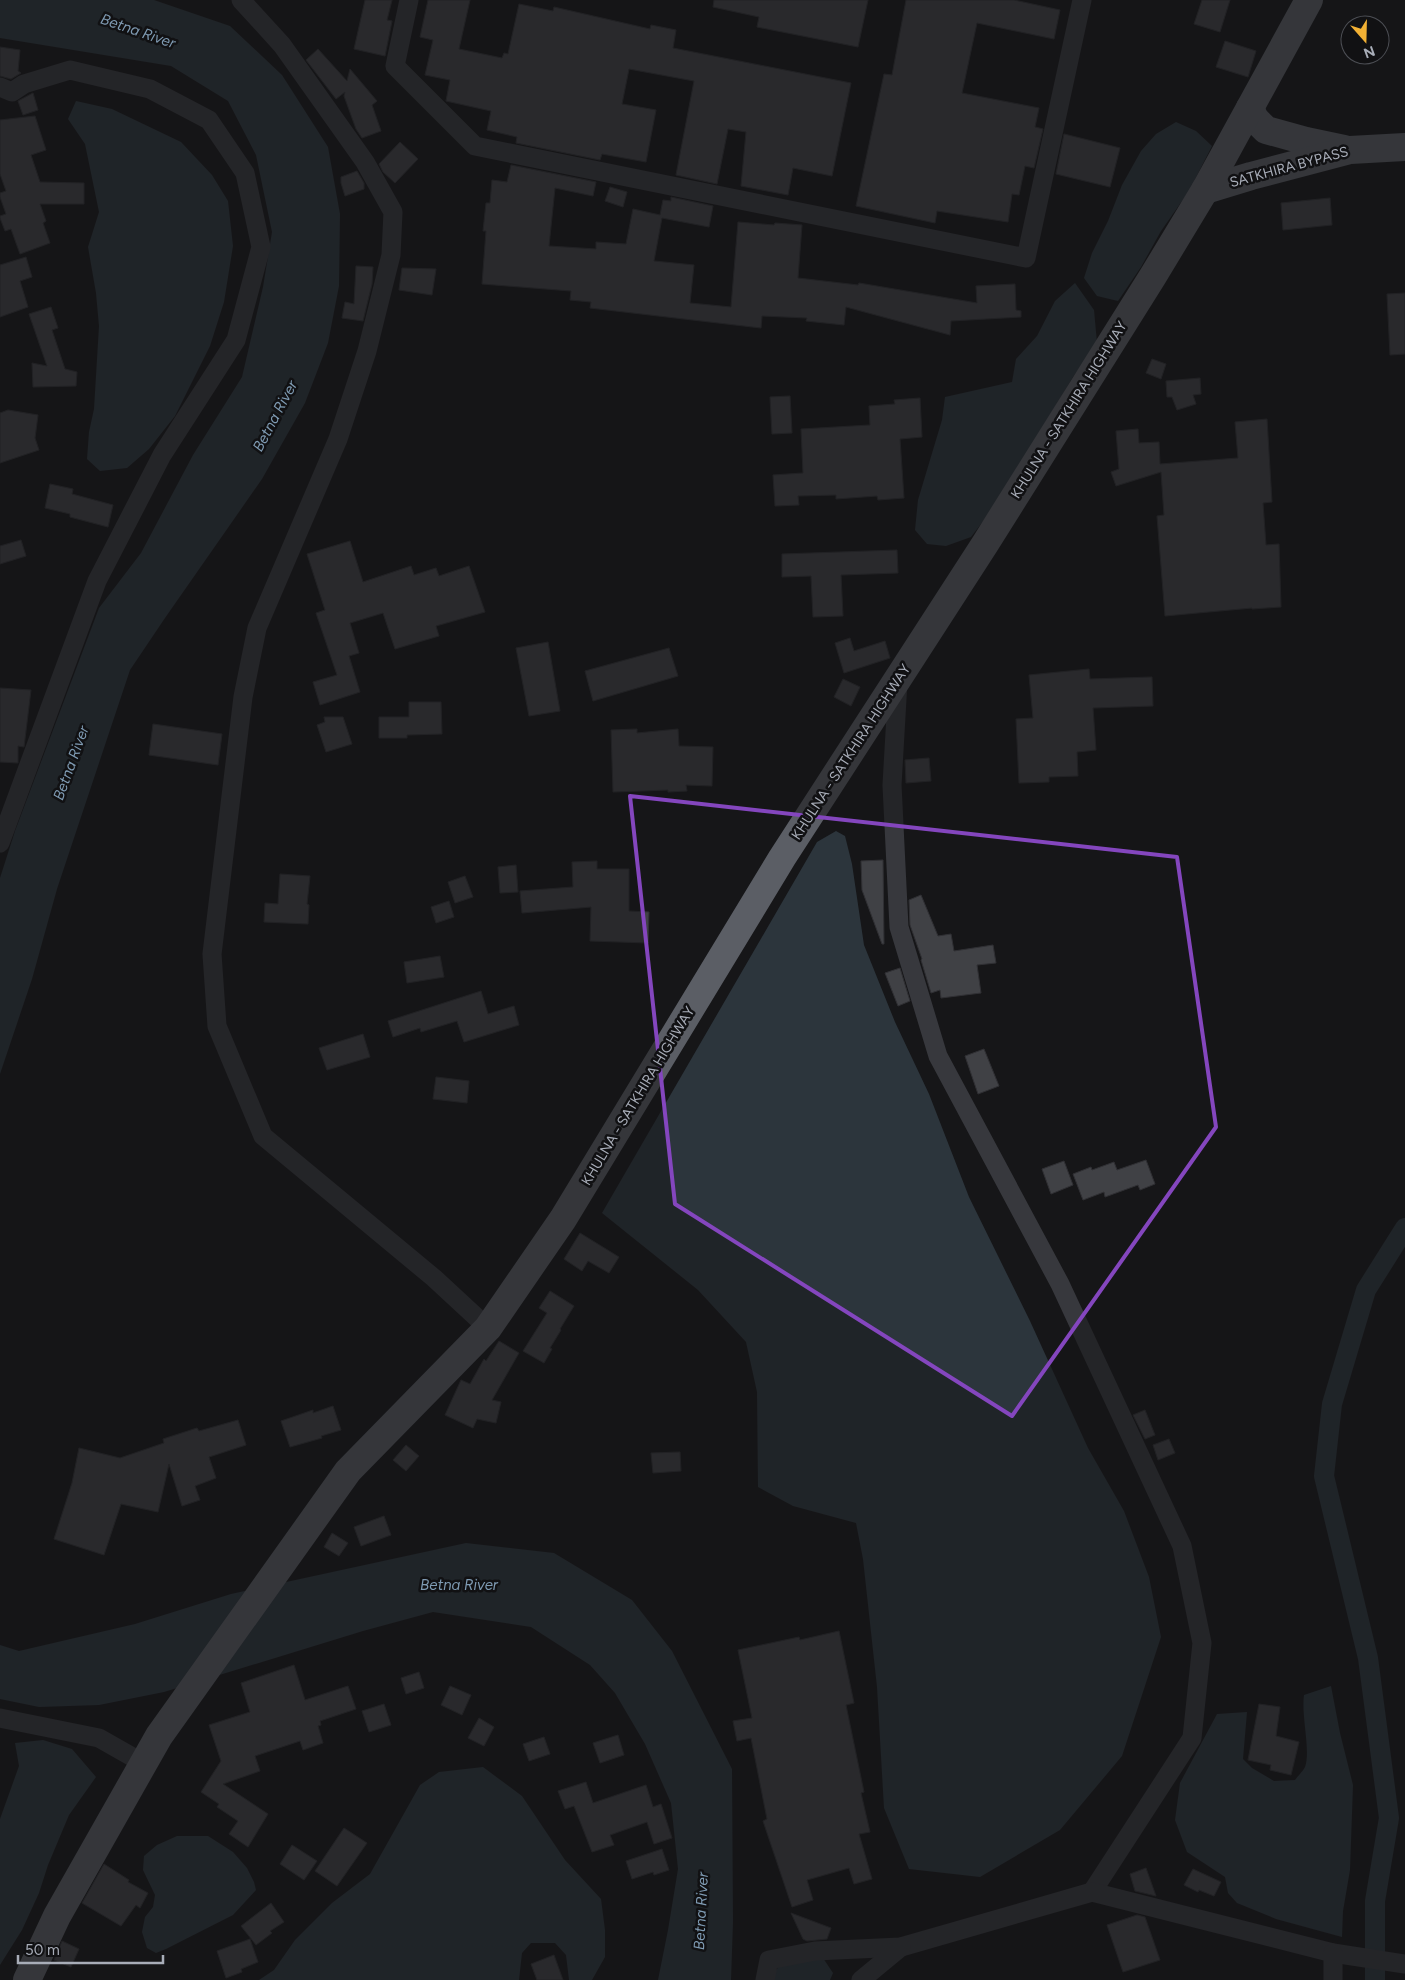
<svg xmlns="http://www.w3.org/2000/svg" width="1405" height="1980" font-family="Figtree,sans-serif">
<rect width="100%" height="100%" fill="#161618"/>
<g fill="#2c353c">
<polygon points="0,0 154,0 230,26 282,75 328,147 340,214 339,286 328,343 305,403 262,479 165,618 130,670 57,889 32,979 0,1074 0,878 15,831 99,608 141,553 193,455 242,377 263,287 272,232 256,155 228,101 171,66 0,38"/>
<polygon points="76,101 112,109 181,142 212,175 228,201 233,246 224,302 210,346 175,416 149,449 127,468 100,471 87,459 89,432 94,409 99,326 96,293 88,247 99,212 85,144 68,119"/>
<polygon points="1176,122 1196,131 1212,146 1189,191 1161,231 1141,267 1118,301 1097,296 1084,278 1092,253 1108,221 1122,185 1141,151 1156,134"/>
<polygon points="1075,283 1094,310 1097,343 1073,377 1027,454 991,511 971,537 946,546 927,544 915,530 918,500 942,420 945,397 1012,382 1016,359 1037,336 1055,301"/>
<polygon points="836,831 845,836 852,864 864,945 895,1022 929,1094 969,1197 1030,1321 1088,1448 1124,1511 1149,1577 1161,1637 1122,1756 1060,1830 980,1877 909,1869 884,1808 877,1687 863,1559 856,1523 793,1506 758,1487 757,1392 746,1342 698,1290 602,1213 817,842"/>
<polygon points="466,1543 554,1553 632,1600 672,1651 732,1769 733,1922 731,1980 658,1980 668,1930 678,1869 671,1803 645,1744 615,1693 590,1665 531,1627 433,1612 363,1631 164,1692 99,1705 39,1707 0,1699 0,1645 19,1651 135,1624 231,1594"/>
<path d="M1331 1686 1340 1733 1353 1785 1350 1870 1343 1911 1342 1937 1276 1919 1237 1903 1228 1893 1225 1877 1187 1852 1175 1820 1180 1783 1217 1714 1247 1712 1243 1759 1252 1768 1274 1781 1295 1780C1298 1776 1303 1771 1305 1767 1311 1751 1301 1716 1304 1695Z"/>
<polygon points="43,1740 72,1749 96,1777 69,1815 48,1865 39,1893 22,1930 0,1965 0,1819 19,1766 15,1743"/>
<polygon points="483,1767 522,1796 565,1860 601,1899 605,1930 605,1957 592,1980 569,1980 566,1955 555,1943 531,1943 522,1953 519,1980 259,1980 274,1970 295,1940 332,1903 370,1874 420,1785 439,1772"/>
<polygon points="177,1836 208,1836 233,1852 247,1868 254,1882 256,1890 233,1915 166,1949 156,1953 147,1948 142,1932 145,1917 153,1907 155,1895 143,1870 144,1856 157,1845"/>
<path d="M823 1958 833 1973 830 1980H771C778 1956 802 1959 823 1958Z"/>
</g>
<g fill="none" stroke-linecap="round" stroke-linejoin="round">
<polyline stroke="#2c353c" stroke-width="20" points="1375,1980 1375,1901 1389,1818 1368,1658 1324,1476 1332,1404 1366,1290 1405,1228"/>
</g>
<g fill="#404145" stroke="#303034">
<polygon points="365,0 392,0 387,20 392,21 385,56 354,49"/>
<polygon points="428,0 470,0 459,49 502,58 504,53 508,54 519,4 553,11 554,7 650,29 651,25 676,30 673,48 851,83 832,176 793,168 788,195 741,186 746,132 728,129 717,184 676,175 694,81 629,69 622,104 656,110 646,162 602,154 600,160 516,143 517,137 487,130 491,111 446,101 450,80 425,75 433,40 420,37"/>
<polygon points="714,0 868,0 858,47 757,27 759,17 713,7"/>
<polygon points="906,0 1014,0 1060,10 1054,39 977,23 962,93 1039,108 1035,127 1043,129 1034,168 1025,166 1019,195 1012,194 1008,222 937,211 935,223 856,206 884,74 892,75"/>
<polygon points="1202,0 1230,0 1220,32 1194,24"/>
<polygon points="1225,41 1256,51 1248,77 1216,67"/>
<polygon points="0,47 20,50 18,71 21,73 11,79 0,76"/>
<polygon points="318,49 347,81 350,69 377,101 372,105 381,131 362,138 356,129 344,96 345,92 336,99 306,60"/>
<polygon points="33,93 38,110 23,115 18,101"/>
<polygon points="35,116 46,150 31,155 40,182 84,183 84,204 40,204 46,221 43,223 50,243 20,254 11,229 5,231 0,218 0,216 6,214 0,197 0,193 6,191 0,174 0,120"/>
<polygon points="1064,134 1120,148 1110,187 1056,174"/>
<polygon points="400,142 418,159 395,183 383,172 379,164"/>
<polygon points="511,165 596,182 593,196 555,188 549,246 596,249 596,242 626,244 633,209 660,215 663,200 671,201 671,197 713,206 709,227 662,218 654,261 694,265 690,303 731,307 738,222 774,225 775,223 802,225 798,278 858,285 859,283 977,303 976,286 1015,284 1016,310 1021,311 1021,317 951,321 950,335 846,307 844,325 806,321 807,318 762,316 761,328 590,308 591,302 570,300 571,291 482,284 486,231 483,231 486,203 490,203 492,180 507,182"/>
<polygon points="357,171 364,183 364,189 345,196 341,183 341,177"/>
<polygon points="610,187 627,192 623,207 605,201"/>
<polygon points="1330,198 1332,225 1283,230 1281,203"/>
<polygon points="26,257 32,277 20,281 28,307 0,317 0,265"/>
<polygon points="356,266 373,267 372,284 363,321 342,318 345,302 354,304"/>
<polygon points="402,268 436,269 432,295 399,290"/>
<polygon points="1405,293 1405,354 1390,355 1387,294"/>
<polygon points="51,307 58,328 52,330 65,369 77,372 76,386 33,387 32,363 47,366 29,314"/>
<polygon points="1152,359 1166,364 1161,379 1146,373"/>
<polygon points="1200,378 1201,394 1193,395 1196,404 1177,410 1172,397 1167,397 1166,381"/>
<polygon points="790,396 792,433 772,434 770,397"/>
<polygon points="920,398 922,437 900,439 904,498 878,500 877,496 836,499 836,495 798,496 799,505 775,506 773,475 803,473 801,429 870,425 869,406 895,404 894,400"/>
<polygon points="8,410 38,415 35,438 39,450 0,463 0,413"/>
<polygon points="1267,419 1272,502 1263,503 1266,545 1279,544 1281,607 1252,609 1252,608 1165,616 1157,516 1164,515 1161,472 1116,486 1111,472 1119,469 1116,431 1138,429 1139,443 1159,442 1160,464 1238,458 1235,422"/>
<polygon points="50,484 73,489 72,494 113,505 108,527 70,517 70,514 45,508"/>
<polygon points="21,540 26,556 0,564 0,546"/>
<polygon points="350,541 363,582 411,566 414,575 436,568 439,576 469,566 485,612 436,626 439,636 395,649 383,613 350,623 359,653 349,656 360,692 320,705 313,682 337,675 316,613 325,610 307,554"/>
<polygon points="897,550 898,573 841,575 843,616 813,617 811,576 782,577 782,554"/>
<polygon points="850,638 854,651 885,641 890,658 844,673 835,643"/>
<polygon points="548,642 560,711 529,716 516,648"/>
<polygon points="669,648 678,676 593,701 585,671"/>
<polygon points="1089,669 1090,679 1152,677 1153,706 1093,708 1096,750 1077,752 1078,776 1049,777 1049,782 1019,783 1016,719 1033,718 1029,675"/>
<polygon points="843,679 860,687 851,706 834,697"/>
<polygon points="0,688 31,690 24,747 18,746 18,763 0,762"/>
<polygon points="409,702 441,702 442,734 407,735 407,738 379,738 379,717 409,717"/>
<polygon points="324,717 343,717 352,744 326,752 317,725 325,722"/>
<polygon points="153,724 222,734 218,765 149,755"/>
<polygon points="637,729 637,733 678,729 679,746 713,747 712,786 686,785 687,791 668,792 668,790 613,792 611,730"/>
<polygon points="929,758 931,781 906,783 905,760"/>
<polygon points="883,860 884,944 882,944 862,890 861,861"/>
<polygon points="597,861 597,869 629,869 629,911 649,912 648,943 590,941 591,907 522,913 520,891 573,887 572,862"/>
<polygon points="516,865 518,892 500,893 498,867"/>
<polygon points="280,874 310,876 307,904 309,905 308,924 264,922 265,903 278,904"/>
<polygon points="465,876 473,897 455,903 448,882"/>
<polygon points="921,895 938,936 951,934 954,951 993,945 996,963 977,965 981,993 941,998 940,990 931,993 921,960 922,959 910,925 909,900"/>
<polygon points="449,901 454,917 436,923 431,907"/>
<polygon points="440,956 444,977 407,983 404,962"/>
<polygon points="900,968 910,1001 898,1006 885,973"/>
<polygon points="481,991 488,1014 514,1006 519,1025 464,1042 457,1021 421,1032 420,1028 393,1037 388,1021"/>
<polygon points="363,1034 370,1057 327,1070 319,1048"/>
<polygon points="984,1049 999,1086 978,1094 965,1056"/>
<polygon points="436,1077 469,1081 467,1103 433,1099"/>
<polygon points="1146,1160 1155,1184 1140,1190 1138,1185 1105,1197 1104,1192 1083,1200 1073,1174 1091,1167 1092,1170 1114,1162 1117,1170"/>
<polygon points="1064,1161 1073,1185 1051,1194 1042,1169"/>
<polygon points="580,1233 619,1257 609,1273 588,1261 582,1271 564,1259"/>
<polygon points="550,1291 574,1306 560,1329 561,1330 550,1348 552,1349 544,1363 523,1351 547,1313 539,1308"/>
<polygon points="499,1341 519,1353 492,1400 501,1402 496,1423 477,1419 473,1428 445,1415 461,1380 470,1384 484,1359 486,1361"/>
<polygon points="333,1406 341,1430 321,1436 322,1438 290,1447 281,1421 313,1410 313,1413"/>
<polygon points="1145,1410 1155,1435 1145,1439 1133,1415"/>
<polygon points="238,1420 246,1445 209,1457 216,1478 195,1486 200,1500 182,1506 169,1464 158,1512 121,1504 104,1555 54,1539 72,1483 79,1448 120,1458 164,1443 163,1439 197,1428 199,1431"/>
<polygon points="1169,1439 1175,1453 1158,1460 1153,1445"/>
<polygon points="406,1445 419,1456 406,1471 393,1460"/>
<polygon points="680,1452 681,1471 653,1473 651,1453"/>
<polygon points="384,1516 391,1535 361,1546 354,1527"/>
<polygon points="332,1533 348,1543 339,1556 324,1547"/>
<polygon points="839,1631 854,1703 846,1705 864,1792 861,1793 870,1832 859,1834 872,1879 854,1884 849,1868 807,1880 813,1900 792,1907 763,1821 767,1819 751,1738 737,1741 733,1721 752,1718 738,1650 799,1637 800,1640"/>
<polygon points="294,1665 305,1700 348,1686 356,1709 320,1721 321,1725 318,1726 323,1743 303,1750 300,1741 255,1756 260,1771 223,1784 268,1814 248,1847 229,1834 238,1821 217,1807 219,1804 201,1792 221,1761 209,1725 250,1712 241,1683"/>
<polygon points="419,1672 424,1688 406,1694 401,1678"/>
<polygon points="450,1686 471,1695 462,1715 441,1705"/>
<polygon points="384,1704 391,1725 369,1732 362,1711"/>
<polygon points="1259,1704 1280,1707 1276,1736 1299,1742 1291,1775 1270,1770 1271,1765 1248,1760"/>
<polygon points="479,1718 494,1727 484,1746 468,1738"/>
<polygon points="618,1735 624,1755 600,1763 593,1743"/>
<polygon points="544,1737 550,1754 529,1761 523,1744"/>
<polygon points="586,1782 593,1803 646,1785 653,1807 661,1804 672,1838 654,1844 647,1822 610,1835 614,1845 592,1852 574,1806 565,1809 558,1791"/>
<polygon points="344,1828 367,1843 337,1886 315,1871"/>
<polygon points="292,1845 317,1861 304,1880 280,1864"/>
<polygon points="662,1849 669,1870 654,1875 653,1872 632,1879 626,1861"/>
<polygon points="104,1864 129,1880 128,1882 148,1893 140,1908 136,1905 121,1926 82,1903"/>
<polygon points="1146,1868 1156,1896 1135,1891 1130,1874"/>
<polygon points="1193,1869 1221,1882 1214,1896 1199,1890 1198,1892 1184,1885"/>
<polygon points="271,1903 284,1922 270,1931 272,1933 256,1945 241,1926"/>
<polygon points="791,1913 831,1928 827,1939 807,1941 803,1939"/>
<polygon points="1137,1915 1145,1917 1160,1960 1123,1972 1107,1925"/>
<polygon points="250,1939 258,1962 241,1969 242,1972 226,1978 217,1951"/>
<polygon points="62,1941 79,1949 71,1967 54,1960"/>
<polygon points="554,1955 563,1980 537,1980 531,1964"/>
</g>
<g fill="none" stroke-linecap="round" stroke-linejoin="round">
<g stroke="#37383d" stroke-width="19">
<polyline points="241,0 282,45 365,162 393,212 391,255 367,351 338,439 257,628 243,697 212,954 217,1026 263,1136 434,1278 488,1328"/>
<polyline points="409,0 395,66 475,146 1026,258 1082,0"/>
<polyline points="0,87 12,92 24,84 70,70 150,89 209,120 245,173 261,247 236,340 162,455 97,581 0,843"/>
<polyline points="898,681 892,785 899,927 938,1056 1060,1284 1182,1546 1202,1643 1192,1738 1092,1892"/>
<polyline points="0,1718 99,1738 143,1763"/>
<polyline points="765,1980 769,1960 815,1951 901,1947 1092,1892 1333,1953 1405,1964"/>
<polyline points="861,1980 901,1947"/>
<polyline points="1333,1980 1333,1953"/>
</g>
<g stroke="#5b5e65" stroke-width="28">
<polyline points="1250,108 1255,119 1266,130 1306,141 1344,149"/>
<polyline points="1205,190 1251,176 1350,150 1405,147"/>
<polyline points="27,1980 57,1916 159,1736 348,1471 488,1328 563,1219 782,858 985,544 1153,276 1205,190 1309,0"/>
</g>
</g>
<path d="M0 0H1405V1980H0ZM630 796 1177 857 1216 1127 1012 1416 675 1204Z" fill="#161618" fill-opacity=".55" fill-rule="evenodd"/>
<path fill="none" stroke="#8446be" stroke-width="4" stroke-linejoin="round" d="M630 796 1177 857 1216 1127 1012 1416 675 1204Z"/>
<g text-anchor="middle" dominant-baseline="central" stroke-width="5" stroke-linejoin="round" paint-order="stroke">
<g font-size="14" fill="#a8adb8" stroke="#111113">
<text transform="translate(1289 167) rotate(-15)">SATKHIRA BYPASS</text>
<text transform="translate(1069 410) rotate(-58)">KHULNA - SATKHIRA HIGHWAY</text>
<text transform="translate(851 752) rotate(-57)">KHULNA - SATKHIRA HIGHWAY</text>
<text transform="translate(638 1096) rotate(-59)">KHULNA - SATKHIRA HIGHWAY</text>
</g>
<g font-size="15" font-style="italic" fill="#7f9bb3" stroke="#111113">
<text transform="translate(138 31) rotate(19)">Betna River</text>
<text transform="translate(275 416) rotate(-62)">Betna River</text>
<text transform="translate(71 763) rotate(-70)">Betna River</text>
<text x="459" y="1585">Betna River</text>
<text transform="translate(701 1911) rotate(-87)">Betna River</text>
</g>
</g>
<g transform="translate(1365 40) rotate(160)"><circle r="24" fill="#111113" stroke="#4d4f55"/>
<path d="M0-4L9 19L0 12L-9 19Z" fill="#f2b134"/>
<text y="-8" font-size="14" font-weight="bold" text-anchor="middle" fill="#a8adb8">N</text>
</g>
<path d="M18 1955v8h145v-8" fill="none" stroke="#a8adb8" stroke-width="2.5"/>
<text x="25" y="1955" font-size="15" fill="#a8adb8" stroke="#111113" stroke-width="4" paint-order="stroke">50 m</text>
</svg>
